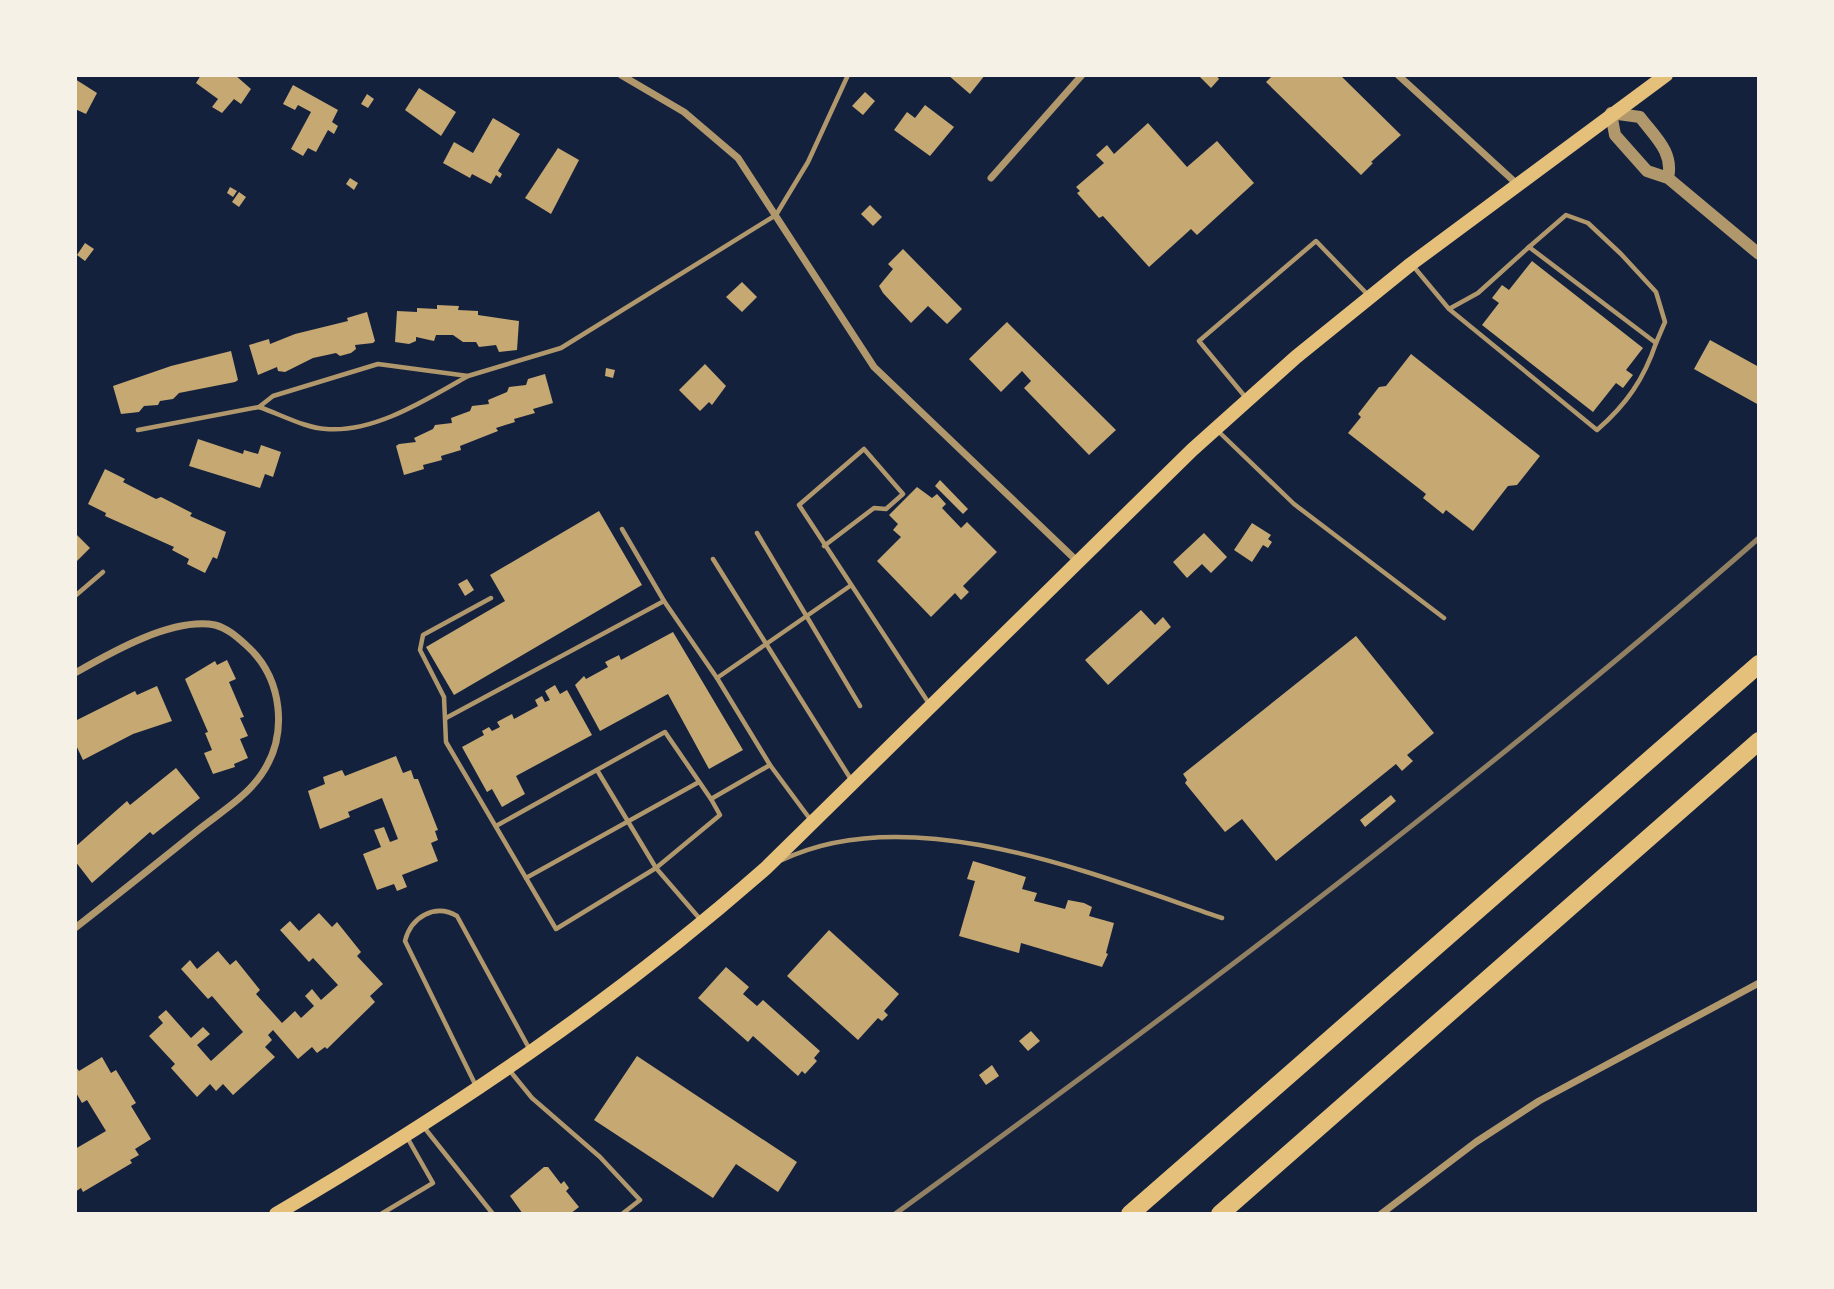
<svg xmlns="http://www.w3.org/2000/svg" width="1834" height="1289" font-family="'Source Sans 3',sans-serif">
<rect width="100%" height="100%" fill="#14213d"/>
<g fill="#c6a872">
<polygon points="201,75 235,75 251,89 241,104 234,99 222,113 212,107 218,99 196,83"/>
<polygon points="948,75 985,75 970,94"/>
<polygon points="1198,75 1216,75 1219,79 1211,88"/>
<polygon points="1273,75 1340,75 1401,135 1371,162 1373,163 1361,175 1266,82"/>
<polygon points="75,79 97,93 86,114 75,109"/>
<polygon points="293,85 338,110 332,122 338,126 334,134 328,130 316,152 308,148 303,156 291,149 311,112 298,105 295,110 283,104"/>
<polygon points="419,88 456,112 441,136 405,110"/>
<polygon points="865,92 875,101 863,115 852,106"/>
<polygon points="367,94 374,99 368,108 361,104"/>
<polygon points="925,105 954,127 930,156 894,130 907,112 915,118"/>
<polygon points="493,118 520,134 498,171 502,174 500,178 496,175 491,184 472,174 470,178 443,163 454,142 473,153"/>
<polygon points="1148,123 1187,167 1217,141 1254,183 1197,235 1191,229 1149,267 1103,216 1099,218 1077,193 1080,191 1076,187 1104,163 1096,155 1107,145 1114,154"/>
<polygon points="558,148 579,160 551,214 525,198"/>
<polygon points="350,178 358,183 354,190 346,184"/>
<polygon points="230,187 237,191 233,197 227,193"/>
<polygon points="239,192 246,197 239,207 232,202"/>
<polygon points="870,205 882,217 873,226 861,214"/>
<polygon points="85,243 94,249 85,261 77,255"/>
<polygon points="903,249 962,309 947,324 928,306 911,323 883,293 879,286 893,269 888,264"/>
<polygon points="1532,261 1643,348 1626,370 1633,375 1623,388 1616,383 1593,412 1482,325 1499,303 1492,298 1502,285 1509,290"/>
<polygon points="742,282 757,297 742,312 726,297"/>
<polygon points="437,305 459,306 458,310 478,311 478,315 519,321 517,350 499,352 496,345 479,347 476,342 463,342 453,335 436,335 434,341 416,337 416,341 409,344 395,342 397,311 417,312 417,308 437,309"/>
<polygon points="367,312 375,341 373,343 355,345 356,349 351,353 340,356 336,353 313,358 285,372 278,371 277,367 258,375 249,345 269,339 270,344 295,334 348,321 347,318"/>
<polygon points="1007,322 1116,430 1089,455 1024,388 1031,381 1022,371 1001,392 969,359"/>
<polygon points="1710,340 1759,367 1759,405 1694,369"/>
<polygon points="231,351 238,380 235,382 179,393 173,399 160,401 158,405 144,406 139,412 121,414 113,386 171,366"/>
<polygon points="1411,354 1540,456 1517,485 1508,486 1473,531 1446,510 1443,514 1423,498 1426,494 1348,433 1361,417 1358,414 1379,387 1386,386"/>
<polygon points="705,364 726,386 712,405 709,402 700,411 679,390"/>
<polygon points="606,368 615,370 613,378 605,376"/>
<polygon points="545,374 553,403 533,409 535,413 514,419 515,422 496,428 498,431 460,446 461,450 441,456 442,460 423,465 424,469 404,475 396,446 399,444 416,442 414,438 433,429 435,425 452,423 451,418 470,411 472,406 489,404 488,400 507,392 509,387 526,385 528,379"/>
<polygon points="198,439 243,454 244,450 258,454 261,445 281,452 273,477 265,474 260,488 189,466"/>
<polygon points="105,469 125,479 123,482 156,499 161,497 192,513 190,516 226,532 217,559 213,557 205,573 187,564 189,559 172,550 174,547 105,516 106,513 88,504"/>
<polygon points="940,480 968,509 963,514 935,486"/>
<polygon points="917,487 932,498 937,494 946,504 942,508 961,528 967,522 997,552 963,586 969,592 961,600 955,593 931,617 877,561 901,537 893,530 898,524 889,515"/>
<polygon points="599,511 642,585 454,695 426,647 505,601 490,575"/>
<polygon points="1252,523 1271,535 1268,539 1272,542 1268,548 1263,545 1252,562 1234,550"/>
<polygon points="75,533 90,548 75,563"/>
<polygon points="1204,533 1227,557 1211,573 1202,564 1187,578 1173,562"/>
<polygon points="467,579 474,590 465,596 458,584"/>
<polygon points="1141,610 1155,625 1163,617 1171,627 1108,685 1085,660"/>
<polygon points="673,632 743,750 709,769 668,694 600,731 575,685 584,676 586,679 608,667 605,662 619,655 621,660"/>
<polygon points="1356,636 1434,733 1407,755 1413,761 1402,771 1396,764 1276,861 1242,819 1225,832 1185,783 1187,780 1183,774"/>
<polygon points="227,660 236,679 229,682 244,717 240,718 248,736 240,739 248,758 234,764 235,767 213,774 204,753 212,750 205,733 208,732 185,679 215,661 217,665"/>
<polygon points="555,685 560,694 567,690 592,735 516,776 525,794 502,807 492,789 487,792 462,747 484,735 482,731 489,727 492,731 500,727 497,722 512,714 514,719 538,706 535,700 542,696 545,702 550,700 545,691"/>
<polygon points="157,686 172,721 133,734 83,760 75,743 75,721 135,691 137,695"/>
<polygon points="396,756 403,773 411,770 414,779 418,779 438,830 435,831 438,840 431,843 438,861 402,875 407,887 397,891 394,884 377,890 363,854 381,847 374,830 384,827 390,842 398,839 382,798 348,812 350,817 320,829 308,791 325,784 323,777 342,770 345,776"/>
<polygon points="176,768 200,798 153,835 150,832 92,883 75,861 75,847 127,801 130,805"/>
<polygon points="1391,795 1396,801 1365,827 1360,820"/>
<polygon points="973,861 1026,877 1022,889 1037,893 1034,901 1065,909 1068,900 1084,903 1092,907 1089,916 1114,923 1106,953 1108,954 1102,967 1021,943 1019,953 959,936 975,881 967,879"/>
<polygon points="319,913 332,927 337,922 361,952 357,956 383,984 370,996 375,1002 327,1049 325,1047 317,1053 312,1047 298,1059 273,1030 268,1035 272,1040 265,1047 275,1057 233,1095 223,1084 216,1091 210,1084 197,1097 171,1068 175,1064 149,1036 163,1023 158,1017 166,1010 191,1038 203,1027 210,1034 197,1045 211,1061 243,1032 212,996 208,999 181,969 190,960 197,969 218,951 230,965 236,960 260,990 256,994 282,1023 295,1011 301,1018 314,1006 305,996 312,989 321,1000 338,985 313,958 309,962 280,930 290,921 299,931"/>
<polygon points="829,930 899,994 884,1011 888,1015 882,1021 878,1018 858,1040 787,976"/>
<polygon points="726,967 749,987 743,994 757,1006 763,1000 820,1051 814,1058 817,1061 805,1074 802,1071 798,1076 753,1036 748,1042 698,998"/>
<polygon points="1031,1031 1040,1041 1028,1051 1019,1041"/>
<polygon points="637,1056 797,1162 778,1192 736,1164 713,1198 594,1120"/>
<polygon points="102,1057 111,1073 116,1070 136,1103 131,1106 151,1139 135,1149 139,1155 130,1160 132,1163 83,1192 81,1188 75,1192 75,1149 106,1131 87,1100 82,1103 75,1091 75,1066 79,1071"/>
<polygon points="992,1065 999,1076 986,1085 979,1075"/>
<polygon points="544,1167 548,1167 561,1184 564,1181 569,1188 566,1191 579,1207 570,1214 523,1214 510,1196"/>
</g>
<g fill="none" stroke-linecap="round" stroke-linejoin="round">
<g stroke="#b1986c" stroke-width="4.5">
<polyline points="1529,247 1566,215 1588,223 1621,254 1656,292 1665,322 1656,343"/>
<path d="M1414 267 1449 309 1597 430C1626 405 1644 379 1656 343L1529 247 1478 293 1449 309"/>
<polyline points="1247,399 1199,341 1316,241 1369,296"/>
<path d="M259 407C280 414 305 428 326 429 375 433 427 399 468 376"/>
<polyline points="138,430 259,407 273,396 378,364 468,376 561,348 776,215 808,162 848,75"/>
<polyline points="1219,432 1294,504 1444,618"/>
<polyline points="622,529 664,601"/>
<polyline points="757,533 860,706"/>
<polyline points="824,546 874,508 886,509 903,494 864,449 799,505 930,705"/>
<polyline points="713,559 852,781"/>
<polyline points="75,596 103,572"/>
<polyline points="491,598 423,635 420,650 444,697 446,742 556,929 656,868 597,770"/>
<polyline points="446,718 664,601 717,678"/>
<polyline points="810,819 770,765 717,678 850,586"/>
<polyline points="496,826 665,732 711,799"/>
<path d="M782 860C911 798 1096 875 1222 918"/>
<polyline points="526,878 699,782"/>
<polyline points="700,919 656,868 720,815 711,799 770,765"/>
<polyline points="510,1071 532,1098 600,1157 640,1200 622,1214"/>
<path d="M476 1086 405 941C411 917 435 903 457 916L530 1050"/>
<polyline points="423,1126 493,1214"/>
<polyline points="381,1214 433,1183 408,1139"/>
</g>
<g stroke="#b1986c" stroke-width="7">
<polyline points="621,75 684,112 738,158 874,367 1078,562"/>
<polyline points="1398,75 1517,184"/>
<polyline points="991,178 1082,75"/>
<path d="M75 673C110 653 172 617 215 625 227 628 237 637 246 645 283 678 289 735 261 775 245 798 218 814 197 831 156 864 116 896 75 928"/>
<polyline points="1381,1214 1476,1142 1539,1101 1759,983"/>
</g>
<path stroke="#b1986c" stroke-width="12" d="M1668 178C1674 152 1655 137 1640 117L1611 113 1615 135 1647 171 1668 178 1759 254"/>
<path stroke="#e5c07b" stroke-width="14" d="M276 1214C450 1112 615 1001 766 868L1192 450 1296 357 1411 264 1666 75"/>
<g stroke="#e5c07b" stroke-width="18">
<polyline points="1130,1214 1759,664"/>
<polyline points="1220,1214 1759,741"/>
</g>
<path stroke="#918062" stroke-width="5" d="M895 1214C1191 999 1484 779 1759 538"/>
</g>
<rect width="1834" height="1289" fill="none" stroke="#f6f1e7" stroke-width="154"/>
</svg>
